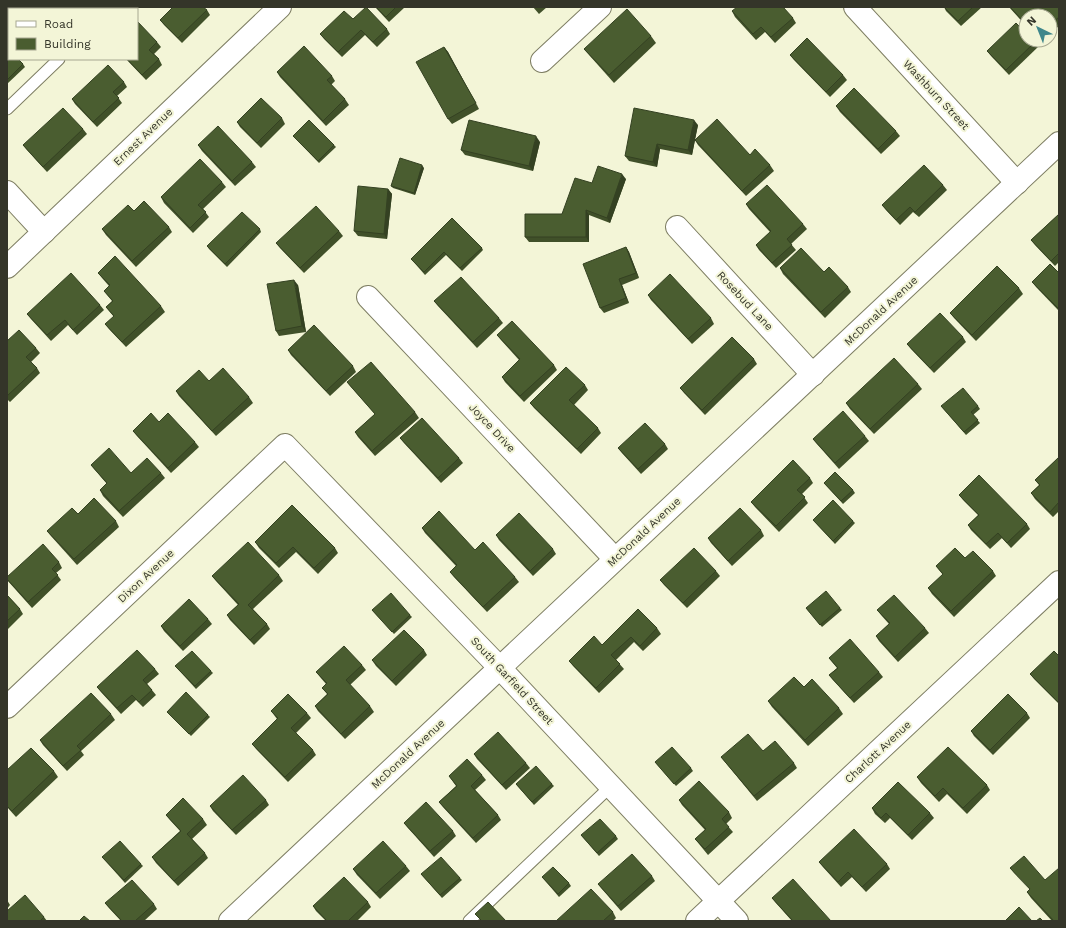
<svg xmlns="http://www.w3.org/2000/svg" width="1066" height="928" font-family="'Work Sans',sans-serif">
<rect width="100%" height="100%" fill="#f3f5d7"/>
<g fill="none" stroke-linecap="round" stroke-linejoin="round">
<g stroke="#7e7e63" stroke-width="13">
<g id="service">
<polyline points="110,9 112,7"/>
<polyline points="7,109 59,59"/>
<polyline points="469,921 611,786"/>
</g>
</g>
<g stroke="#7e7e63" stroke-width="24">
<g id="minor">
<polyline points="855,7 1017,183"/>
<polyline points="542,61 600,7"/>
<polyline points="7,192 44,232"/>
<polyline points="677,227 813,375"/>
<polyline points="7,267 280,7"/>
<polyline points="368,297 615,559"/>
<polyline points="7,707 285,445 500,668 737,921"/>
<path d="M230 921C506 662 783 402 1059 143"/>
<polyline points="697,921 1059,582"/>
</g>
</g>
<use href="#service" stroke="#fff" stroke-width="11"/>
<use href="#minor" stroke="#fff" stroke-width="22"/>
</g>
<g fill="#405029">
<polygon points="375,7 405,7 389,22"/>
<polygon points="533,7 547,7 539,14"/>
<polygon points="944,7 982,7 961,26 946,11"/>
<polygon points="1009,7 1059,7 1059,26 1050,34 1050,16 1026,16 1026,26"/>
<polygon points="207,10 210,15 182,43 164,25 160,20"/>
<polygon points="732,11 793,18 796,23 775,43 765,32 756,40 735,17"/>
<polygon points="353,19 387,29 390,34 377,47 365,35 342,57 324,39 320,34"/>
<polygon points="651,36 656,43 614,83 590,56 584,49"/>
<polygon points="157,42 161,47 154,54 159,59 162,65 146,80 126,59 137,59"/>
<polygon points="1035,42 1038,47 1009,75 991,56 987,51"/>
<polygon points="444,47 448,52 479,109 452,124 448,119"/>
<polygon points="7,53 23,64 25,67 7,84"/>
<polygon points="790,55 843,75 847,80 830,97 794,60"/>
<polygon points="277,72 332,76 335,81 331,85 345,99 349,105 326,126 280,77"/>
<polygon points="124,82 127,87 117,96 122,103 97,127 75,104 72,99"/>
<polygon points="836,106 896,131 900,136 881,154 840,112"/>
<polygon points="282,118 285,124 261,148 240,127 237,122"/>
<polygon points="698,125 695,139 750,155 770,165 774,171 746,196 698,145 695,140 692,155 660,149 657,167 629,161 625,156"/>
<polygon points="83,129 87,134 47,172 27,150 23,145"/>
<polygon points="293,136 334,145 336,147 319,163"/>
<polygon points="540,142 533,171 465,155 461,150"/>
<polygon points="198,145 252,162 256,167 235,186 202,151"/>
<polygon points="424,168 415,195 393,188 391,186"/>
<polygon points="626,179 610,223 589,215 589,242 529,242 525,237 562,214 592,183"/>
<polygon points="222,182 226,187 203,209 209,217 193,233 164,203 161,197"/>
<polygon points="943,185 947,190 919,217 913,212 900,225 886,210 882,205"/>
<polygon points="388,189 392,194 387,239 358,236 354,231"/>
<polygon points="746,204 803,224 807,229 791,244 796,250 776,268 759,250 756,245 770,232 749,209"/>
<polygon points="134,211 169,227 172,232 136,267 106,235 102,229"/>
<polygon points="1059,214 1059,262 1055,266 1035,245 1031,240"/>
<polygon points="452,218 482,248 483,250 462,271 446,255 425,275 411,259"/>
<polygon points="260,229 261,232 227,267 209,249 207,246"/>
<polygon points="339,231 343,236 304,273 280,248 276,243"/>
<polygon points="626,247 629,252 639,278 622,285 629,303 604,313 600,308"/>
<polygon points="780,268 848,287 851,292 825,318 783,274"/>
<polygon points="98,273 161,306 165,312 126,347 109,329 105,324 114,317 106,307 112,301 104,291 109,286 102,278"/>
<polygon points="1059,273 1059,311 1036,287 1032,282"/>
<polygon points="298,285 306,332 279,336 276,331"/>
<polygon points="1019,288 1023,294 976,341 954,318 950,313"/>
<polygon points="648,295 711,318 714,324 692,344 651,300"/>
<polygon points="434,301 499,318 503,323 477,348 438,306"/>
<polygon points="100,305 104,310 77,335 68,325 51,341 31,319 27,314"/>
<polygon points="497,335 554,365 557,370 524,402 505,382 502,377 519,360 501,340"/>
<polygon points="963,337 966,342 934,373 911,349 907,344"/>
<polygon points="7,341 36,348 40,353 31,362 37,368 40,373 10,402 7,399"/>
<polygon points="288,350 353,366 356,372 330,396 291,355"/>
<polygon points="754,359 757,364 705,415 684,393 680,388"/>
<polygon points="347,382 415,412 419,418 375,456 358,437 355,432 375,414 351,387"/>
<polygon points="918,384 922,389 874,434 850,409 846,403"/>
<polygon points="585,385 588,390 574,405 598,428 601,433 581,454 534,408 530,403"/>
<polygon points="176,391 249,397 253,403 216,436 179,396"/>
<polygon points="941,406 978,406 980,409 973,415 980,423 966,435"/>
<polygon points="133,431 195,442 199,447 171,473 137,436"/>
<polygon points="865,436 869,441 839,469 817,444 813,439"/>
<polygon points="400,438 459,458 463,463 441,483 404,443"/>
<polygon points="665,444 668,449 641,474 622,453 618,448"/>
<polygon points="1059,457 1059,511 1053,517 1035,499 1031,493 1039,485 1035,480"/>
<polygon points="91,465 131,473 161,473 165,478 123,517 103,496 100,490 107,484 95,470"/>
<polygon points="810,478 813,483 802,494 808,503 779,532 755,507 751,502"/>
<polygon points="824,483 853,490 855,493 843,504"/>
<polygon points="959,495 1027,524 1030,529 1011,548 1002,538 990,549 971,530 968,525 978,515 963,500"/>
<polygon points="78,514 116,521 119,527 77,565 51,536 47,531"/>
<polygon points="813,520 853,521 855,523 835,544"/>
<polygon points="422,528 475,550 515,577 519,582 487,612 454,577 450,572 456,566 425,533"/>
<polygon points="761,530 764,536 732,566 711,543 708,538"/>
<polygon points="496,535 553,549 556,554 533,576 499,540"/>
<polygon points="255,542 335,548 338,553 318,574 296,552 279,568 259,548"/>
<polygon points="965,558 993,571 996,576 954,617 932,594 928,588 943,575 936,566"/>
<polygon points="59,562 62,568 56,573 61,580 32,608 7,580"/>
<polygon points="716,571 720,576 687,608 664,585 660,580"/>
<polygon points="279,575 283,581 253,609 267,624 270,629 254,645 230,620 227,615 238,605 216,581 212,576"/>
<polygon points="7,595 20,609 23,614 7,630"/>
<polygon points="806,608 840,608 842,610 822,627"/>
<polygon points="372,610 410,615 412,617 394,634"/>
<polygon points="877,610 925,628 929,633 898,662 879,641 876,636 889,624 881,615"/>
<polygon points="208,619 212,624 183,651 164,631 161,626"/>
<polygon points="657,628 661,634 643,651 634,642 616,660 624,669 599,693 573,666 569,661 602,645"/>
<polygon points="424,650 427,655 396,686 376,666 372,660"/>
<polygon points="1059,656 1059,704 1034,679 1030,674"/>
<polygon points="829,658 879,672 883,677 854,703 833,680 829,675 837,668"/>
<polygon points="362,665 366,670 350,685 370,706 374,712 345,739 318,711 315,706 327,694 322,688 326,684 320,677 316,672"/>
<polygon points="175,666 211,671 213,673 196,689"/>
<polygon points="155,669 159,674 147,684 156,695 143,707 136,700 121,714 101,692 97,687"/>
<polygon points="768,701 839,708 843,714 808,746 772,707"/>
<polygon points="271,711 307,713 311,718 296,733 313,750 316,755 288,782 256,749 252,744 277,719"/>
<polygon points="167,712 208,715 210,717 191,736"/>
<polygon points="1027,713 1030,718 993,755 974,736 971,731"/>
<polygon points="111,714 115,720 81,751 84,755 67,771 43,745 40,740"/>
<polygon points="763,751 794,763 797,768 757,801 721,757"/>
<polygon points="474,754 526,763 530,768 506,790 477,759"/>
<polygon points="655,762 691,768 693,771 676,786"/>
<polygon points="7,770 54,771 58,777 16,817 7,807"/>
<polygon points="482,775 486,780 475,790 498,815 501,820 476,843 443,807 439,802 456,786 449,776"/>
<polygon points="917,777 987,785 990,790 967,814 947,794 939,802 921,783"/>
<polygon points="516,784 552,784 554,786 534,805"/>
<polygon points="266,800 269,805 236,835 213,811 210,806"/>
<polygon points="679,800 729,812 732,818 726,824 733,832 708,855 699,844 695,839 705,830 682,805"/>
<polygon points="872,808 930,813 934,818 912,840 890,818 885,823 875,814"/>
<polygon points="166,815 203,819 207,825 192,839 205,853 208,858 178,886 156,863 152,857 180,831 170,820"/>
<polygon points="404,823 453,831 456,836 434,857 408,828"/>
<polygon points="581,835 616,836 618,839 599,856"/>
<polygon points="102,857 141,864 143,866 125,883"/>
<polygon points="819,862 887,864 890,869 866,892 852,877 841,887 823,867"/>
<polygon points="406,866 410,871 380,899 357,875 353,869"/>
<polygon points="1010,868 1059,921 1052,921 1031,898 1027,892 1030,890 1014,873"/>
<polygon points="421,874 460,878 462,880 442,898"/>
<polygon points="652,876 655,881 621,911 602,889 598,884"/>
<polygon points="542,877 569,883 571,886 559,897"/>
<polygon points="772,898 831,921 792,921 776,903"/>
<polygon points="7,900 10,905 7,909"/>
<polygon points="368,902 371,907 357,921 326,921 316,911 313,906"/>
<polygon points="105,903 154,904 157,909 144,921 121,921 109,908"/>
<polygon points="613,912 616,918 613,921 556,921"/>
<polygon points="44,917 47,921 7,921"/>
</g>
<g fill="#344122">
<polygon points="444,47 448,52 479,109 476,103"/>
<polygon points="694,120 698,125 692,155 688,150"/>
<polygon points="536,136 540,142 533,171 529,166"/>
<polygon points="657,144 660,149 657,167 653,162"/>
<polygon points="422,165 424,168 415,195 414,193"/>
<polygon points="622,174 626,179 610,223 607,218"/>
<polygon points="388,189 392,194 387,239 384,234"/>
<polygon points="586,210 589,215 589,242 586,237"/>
<polygon points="626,247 629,252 639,278 636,273"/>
<polygon points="619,279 622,285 629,303 626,298"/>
<polygon points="294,280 298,285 306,332 302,326"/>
</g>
<g fill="#4a5d30" stroke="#344122">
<polygon points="7,7 46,7 48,9 9,9 9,13 7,11"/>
<polygon points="173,7 203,7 207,10 178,38 160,20"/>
<polygon points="366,7 387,29 373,42 361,30 338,52 320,34 344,11 353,19"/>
<polygon points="376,7 396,7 386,17"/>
<polygon points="737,7 783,7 793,18 771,37 761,27 753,34 732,11"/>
<polygon points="944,7 973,7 958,21"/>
<polygon points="1010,7 1059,7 1059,17 1050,25 1050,16 1035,16 1032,13 1029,16 1026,16 1026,18 1023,21"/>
<polygon points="627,9 651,36 609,75 584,49"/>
<polygon points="137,21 157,42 149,50 159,59 142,75 127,59 137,59"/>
<polygon points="1016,23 1026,33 1026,40 1033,40 1035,42 1006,70 987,51"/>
<polygon points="807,38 843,75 826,92 790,55"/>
<polygon points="304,46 332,76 327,80 345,99 323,121 277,72"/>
<polygon points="444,47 476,103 448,119 416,62"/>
<polygon points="9,51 9,59 18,59 23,64 7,80 7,53"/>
<polygon points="108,65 124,82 113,92 119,98 93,122 72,99"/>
<polygon points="854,88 896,131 878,149 836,106"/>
<polygon points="261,98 282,118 257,143 237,122"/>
<polygon points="63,108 83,129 43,167 23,145"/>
<polygon points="634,108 694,120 688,150 657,144 653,162 625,156"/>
<polygon points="717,119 750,155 755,149 770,165 742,191 695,140"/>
<polygon points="309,120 334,145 318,161 293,136"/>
<polygon points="469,120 536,136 529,166 461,150"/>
<polygon points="218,126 252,162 232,181 198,145"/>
<polygon points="400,158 422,165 414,193 391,186"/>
<polygon points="200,159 222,182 198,205 206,212 190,228 161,197"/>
<polygon points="924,165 943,185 915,212 910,207 896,220 882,205"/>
<polygon points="598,166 622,174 607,218 586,210 586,237 525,237 525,214 562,214 575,178 592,183"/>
<polygon points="767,185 803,224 787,239 792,245 772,263 756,245 771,231 746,204"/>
<polygon points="358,186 388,189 384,234 354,231"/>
<polygon points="144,201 169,227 132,261 102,229 128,205 134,211"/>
<polygon points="316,206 339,231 300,268 276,243"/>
<polygon points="242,212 260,229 225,264 207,246"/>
<polygon points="1059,214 1059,253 1051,261 1031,240"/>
<polygon points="452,218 482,248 460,268 444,252 424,272 411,259"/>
<polygon points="626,247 636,273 619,279 626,298 600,308 583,264"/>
<polygon points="801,248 824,272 829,267 848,287 821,312 780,268"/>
<polygon points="115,256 161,306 122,342 105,324 114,316 106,307 113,301 104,291 110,285 98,273"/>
<polygon points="1050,264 1059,273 1059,309 1032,282"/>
<polygon points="997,266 1019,288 972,335 950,313"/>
<polygon points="71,273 100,305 73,330 65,320 47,335 27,314"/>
<polygon points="670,274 711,318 688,339 648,295"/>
<polygon points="461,277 499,318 473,342 434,301"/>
<polygon points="294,280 302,326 276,331 267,284"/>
<polygon points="940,313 963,337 930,368 907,344"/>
<polygon points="512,321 554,365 520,396 502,377 520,359 497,335"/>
<polygon points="314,325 353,366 326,391 288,350"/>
<polygon points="19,330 36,348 26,357 37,368 7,396 7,341"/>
<polygon points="732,337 754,359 702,410 680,388"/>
<polygon points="894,358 918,384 870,429 846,403"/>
<polygon points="371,362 415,412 372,451 355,432 375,414 347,382"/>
<polygon points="566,367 585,385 569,400 598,428 577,449 530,403"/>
<polygon points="223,368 249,397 212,431 176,391 199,370 209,381"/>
<polygon points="963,388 978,406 971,412 978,420 964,432 941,406"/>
<polygon points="843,411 865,436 835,463 813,439"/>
<polygon points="151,413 159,422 168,413 195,442 168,468 133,431"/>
<polygon points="422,418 459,458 438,478 400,438"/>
<polygon points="645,423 665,444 638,469 618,448"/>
<polygon points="109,448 131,473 147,458 161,473 119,511 100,490 107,483 91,465"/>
<polygon points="1059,457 1059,502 1050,512 1031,493 1040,485 1035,480"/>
<polygon points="793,460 810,478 797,490 805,497 776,526 751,502"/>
<polygon points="835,472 853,490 841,501 824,483"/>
<polygon points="979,475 1027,524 1007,543 998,533 986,544 968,525 979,515 959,495"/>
<polygon points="94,498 116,521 74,559 47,531 72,508 78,514"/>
<polygon points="833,500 853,521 833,541 813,520"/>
<polygon points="292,505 335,548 314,568 293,547 276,563 255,542"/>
<polygon points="740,508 761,530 728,561 708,538"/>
<polygon points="439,511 475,550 483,542 515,577 483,607 450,572 457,565 422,528"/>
<polygon points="519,513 553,549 530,571 496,535"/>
<polygon points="248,542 279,575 248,605 267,624 250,640 227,615 239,604 212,576"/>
<polygon points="43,544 59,562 52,569 58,575 28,602 7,579 7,577"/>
<polygon points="694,548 716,571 683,603 660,580"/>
<polygon points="955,548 965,558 973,551 993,571 951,611 928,588 943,574 936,566"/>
<polygon points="826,591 840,608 820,625 806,608"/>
<polygon points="391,593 410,615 392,632 372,610"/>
<polygon points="7,595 20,609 7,621"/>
<polygon points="894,595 925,628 895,657 876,636 890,623 877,610"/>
<polygon points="189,599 208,619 180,646 161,626"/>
<polygon points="638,609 657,628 640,646 631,637 611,655 620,664 596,688 569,661 594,636 602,645"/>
<polygon points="404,630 424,650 392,681 372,660"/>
<polygon points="850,639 879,672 850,698 829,675 838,668 829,658"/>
<polygon points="344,646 362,665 346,680 370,706 341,734 315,706 328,694 322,688 327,683 316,672"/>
<polygon points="137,650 155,669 143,680 152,690 139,702 132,695 117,708 97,687"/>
<polygon points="192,651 211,671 195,686 175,666"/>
<polygon points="1054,651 1059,656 1059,703 1030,674"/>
<polygon points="794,677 804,687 812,679 839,708 805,740 768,701"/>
<polygon points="186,692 208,715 189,734 167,712"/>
<polygon points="91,693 111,714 77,746 81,750 63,766 40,740"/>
<polygon points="288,694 307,713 291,728 313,750 285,777 252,744 278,718 271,711"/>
<polygon points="1008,694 1027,713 990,750 971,731"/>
<polygon points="498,732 526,763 502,785 474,754"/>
<polygon points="748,734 763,751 775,741 794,763 754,796 721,757"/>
<polygon points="672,747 691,768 674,784 655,762"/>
<polygon points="948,747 987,785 963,808 943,788 935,796 917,777"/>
<polygon points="31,748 54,771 12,811 7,806 7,770"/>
<polygon points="467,759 482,775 471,786 498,815 473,838 439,802 457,786 449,776"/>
<polygon points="536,766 552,784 532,802 516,784"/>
<polygon points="243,775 266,800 232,830 210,806"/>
<polygon points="699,781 729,812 722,819 729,827 705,849 695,839 706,829 679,800"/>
<polygon points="898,782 930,813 908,835 886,813 881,818 872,808"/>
<polygon points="183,798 203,819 187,834 205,853 174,881 152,857 181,831 166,815"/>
<polygon points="426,802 453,831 430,851 404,823"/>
<polygon points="600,819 616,836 597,853 581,835"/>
<polygon points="854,829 887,864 862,887 848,872 838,882 819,862"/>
<polygon points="120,841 141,864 124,880 102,857"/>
<polygon points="383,841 406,866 376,893 353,869"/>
<polygon points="632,854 652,876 618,906 598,884"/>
<polygon points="1024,856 1045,880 1059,868 1059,921 1054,921 1027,892 1030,889 1010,868"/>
<polygon points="441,857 460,878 440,895 421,874"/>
<polygon points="553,867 569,883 558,894 542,877"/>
<polygon points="344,877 368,902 348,921 327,921 313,906"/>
<polygon points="793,879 831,921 793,921 772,898"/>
<polygon points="132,880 154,904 135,921 122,921 105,903"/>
<polygon points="591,889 613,912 603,921 556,921"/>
<polygon points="25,895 44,917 40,921 7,921 7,911"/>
<polygon points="488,902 506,921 482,921 475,914"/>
<polygon points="1019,907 1032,921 1005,921"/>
<polygon points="84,916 90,921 79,921"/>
<polygon points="1040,918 1043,921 1036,921"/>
</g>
<g text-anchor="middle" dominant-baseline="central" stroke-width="4" stroke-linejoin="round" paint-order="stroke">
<g font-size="11" fill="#343529" stroke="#f3f5d7">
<text transform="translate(936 95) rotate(47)">Washburn Street</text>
<text transform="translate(143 137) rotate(-44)">Ernest Avenue</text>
<text transform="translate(745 301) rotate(47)">Rosebud Lane</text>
<text transform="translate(881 311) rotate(-43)">McDonald Avenue</text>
<text transform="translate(492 428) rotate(47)">Joyce Drive</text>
<text transform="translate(644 532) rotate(-43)">McDonald Avenue</text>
<text transform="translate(146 576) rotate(-43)">Dixon Avenue</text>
<text transform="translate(512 681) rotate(47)">South Garfield Street</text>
<text transform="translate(878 752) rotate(-43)">Charlott Avenue</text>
<text transform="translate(408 754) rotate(-43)">McDonald Avenue</text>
</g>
</g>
<rect width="1066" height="928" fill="none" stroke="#343529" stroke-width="16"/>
<rect x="8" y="8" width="130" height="52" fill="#f3f5d7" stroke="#a7a891"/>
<rect x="16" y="21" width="20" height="6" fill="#ffffff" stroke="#a7a891"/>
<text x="44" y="28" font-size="12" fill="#343529">Road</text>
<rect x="16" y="38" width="20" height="12" fill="#4a5d30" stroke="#a7a891"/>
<text x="44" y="48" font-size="12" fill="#343529">Building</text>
<g transform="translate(1038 28) rotate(317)"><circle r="19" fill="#f3f5d7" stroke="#a7a891"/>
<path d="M0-3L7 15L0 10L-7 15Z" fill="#3f878b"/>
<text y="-6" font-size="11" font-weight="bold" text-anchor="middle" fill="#343529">N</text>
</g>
</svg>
